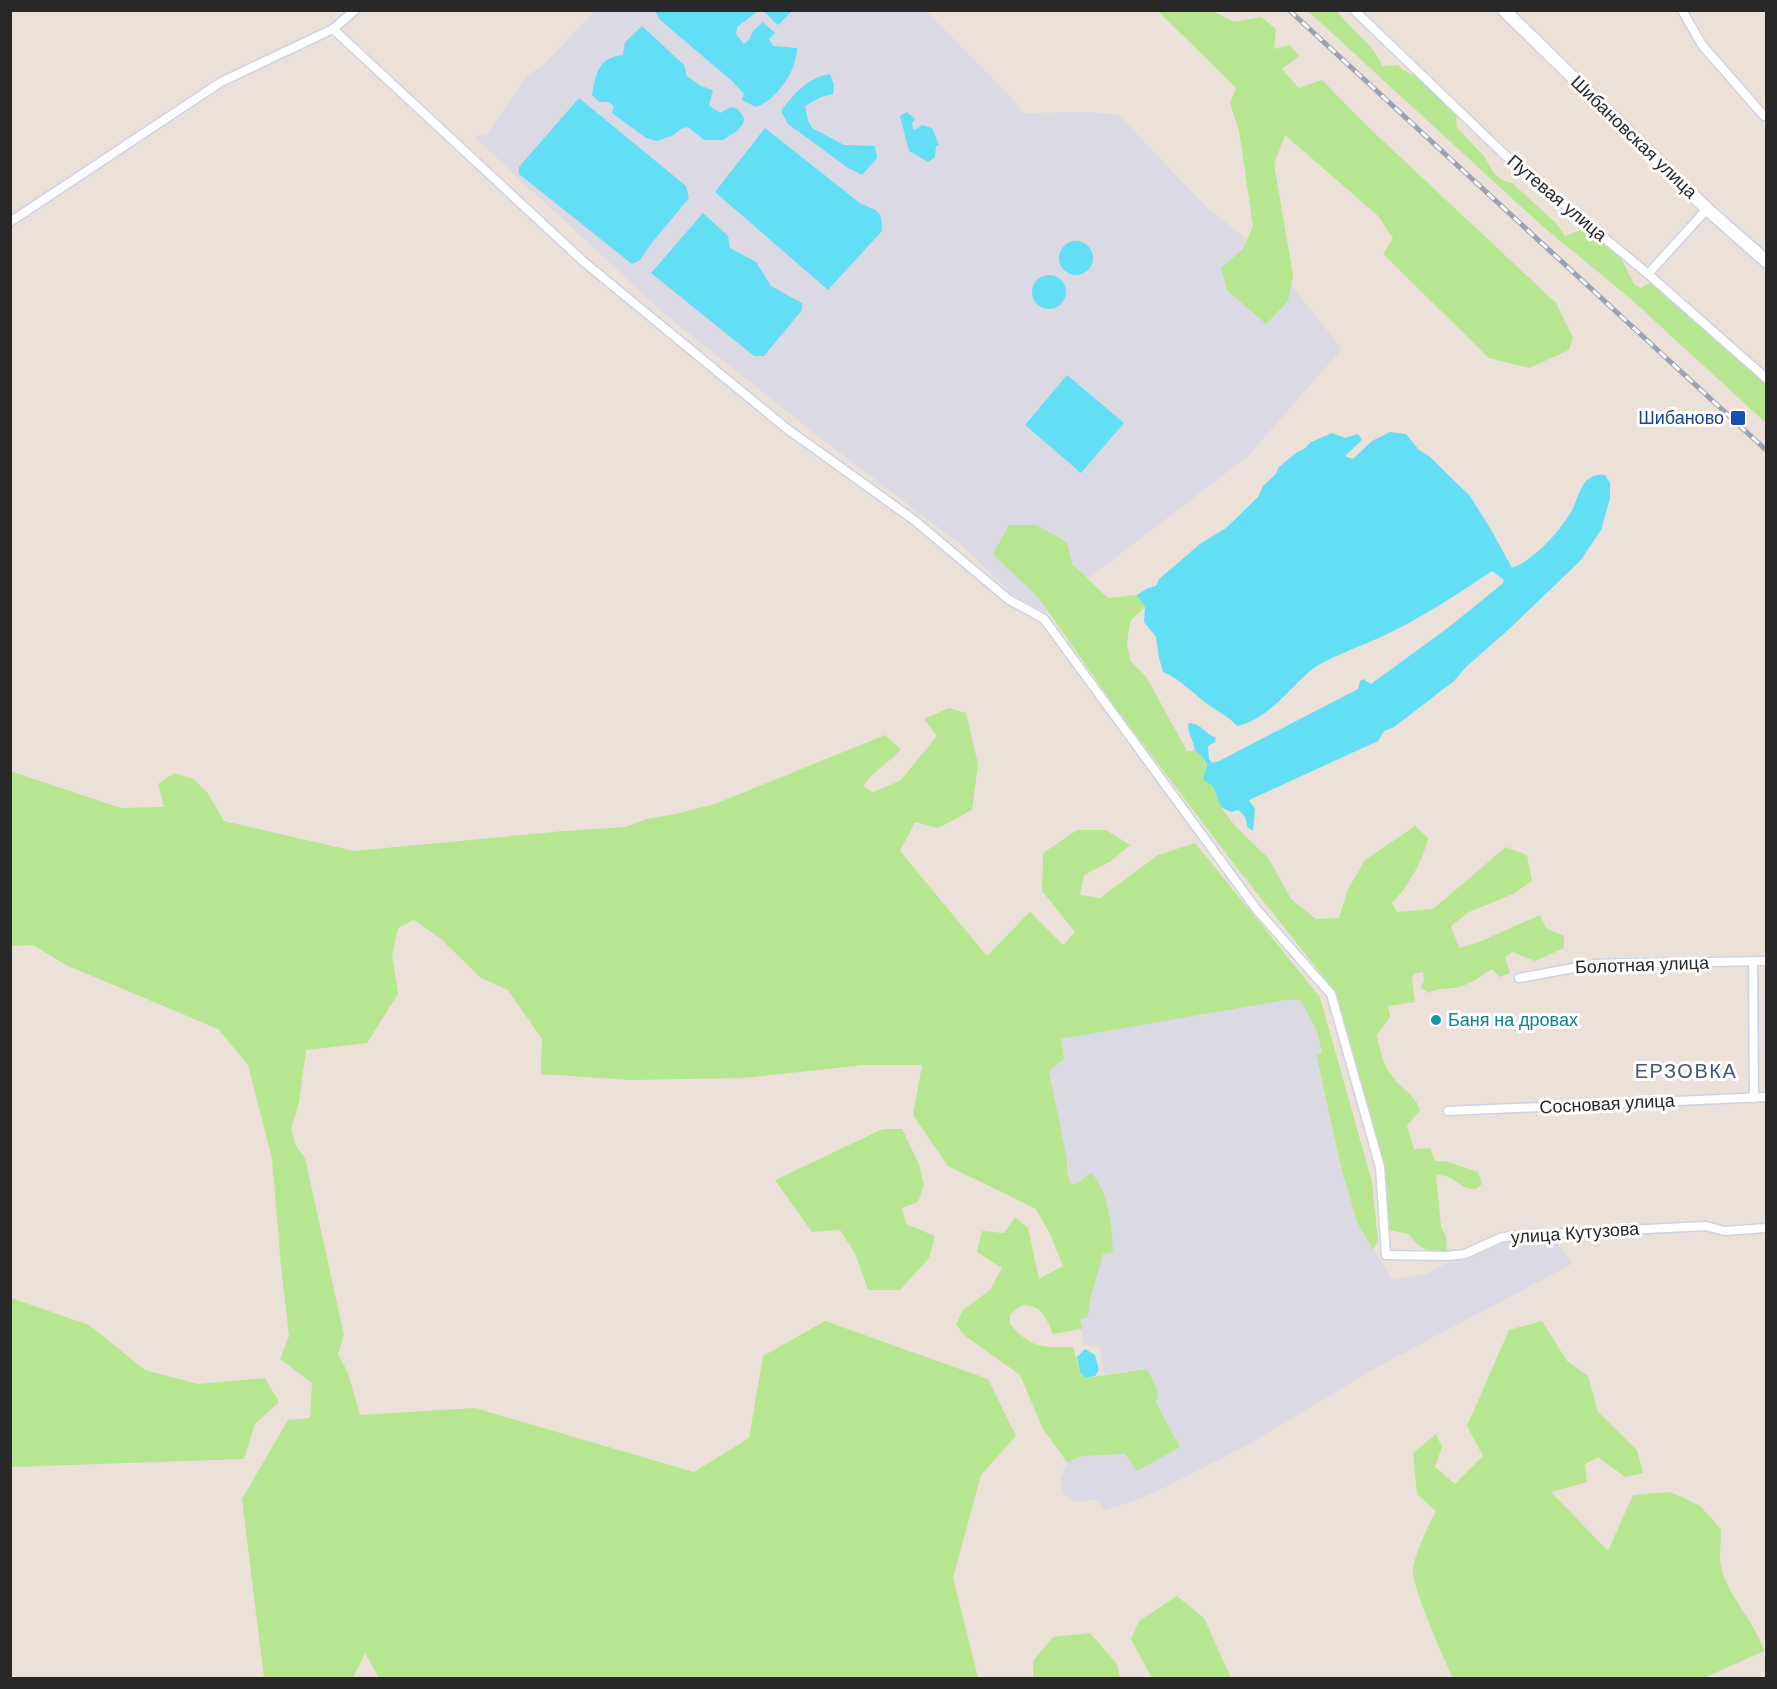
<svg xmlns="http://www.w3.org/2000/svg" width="1777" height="1689" font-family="'DM Sans',sans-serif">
<rect width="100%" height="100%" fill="#ebe1d8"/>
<g fill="#dbd9e3">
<polygon points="595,11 926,11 1011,97 1019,106 1021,113 1090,112 1119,115 1207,208 1237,231 1290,284 1342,349 1248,456 1045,612 1018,599 959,543 823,440 667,316 473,136 486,135 528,75 543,65"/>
<polygon points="1287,1000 1301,1000 1317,1031 1322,1054 1316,1055 1341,1167 1357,1222 1392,1280 1427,1274 1449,1262 1500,1242 1551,1237 1567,1255 1572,1264 1379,1366 1249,1444 1168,1486 1137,1500 1104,1510 1095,1499 1082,1502 1074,1501 1063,1493 1061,1479 1067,1462 1082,1456 1125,1454 1155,1403 1158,1391 1147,1369 1104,1374 1099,1346 1083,1345 1080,1318 1088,1317 1090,1300 1103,1254 1097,1179 1091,1174 1078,1183 1071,1185 1067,1171 1067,1159 1049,1071 1064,1059 1061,1039"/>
</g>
<g fill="#b7e690">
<polygon points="1158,11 1213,11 1234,22 1261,17 1276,29 1274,49 1290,45 1299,56 1282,69 1299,88 1322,80 1365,124 1556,303 1573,338 1569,350 1529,368 1489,358 1383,254 1393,238 1378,216 1285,135 1274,164 1293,275 1288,301 1266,324 1227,290 1221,268 1243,249 1253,226 1239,131 1230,103 1236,88"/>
<path d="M1308 11H1337C1350 29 1375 45 1382 66L1398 65C1405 74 1415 74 1423 80 1435 90 1445 102 1456 113L1457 128 1483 155 1494 173 1502 180 1512 183 1556 223 1565 236 1586 228 1622 260 1634 284 1641 288 1651 282 1728 348 1766 385V423L1632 300 1540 224Z"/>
<path d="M1009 525H1036L1067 542 1072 564 1108 598 1137 595 1145 607 1130 621 1127 643 1130 660 1147 678 1187 751H1195L1203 757 1221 807 1235 826 1269 859 1291 899 1316 919 1339 918 1348 889 1365 860 1415 826 1428 838C1423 860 1409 886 1392 903L1397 912 1433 909 1506 847 1527 855 1532 881 1513 894 1469 912 1451 926 1459 948 1479 942 1540 915 1546 928 1564 936V948L1535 961 1512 952 1505 957 1510 973 1500 977 1492 969C1481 975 1475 982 1462 986 1451 990 1440 986 1429 993L1420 988 1424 981 1423 972 1414 974 1412 979 1415 1002 1388 1006 1390 1017 1377 1035C1380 1050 1382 1063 1392 1076 1401 1089 1415 1094 1420 1110L1407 1126 1414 1149 1430 1148 1435 1161H1445L1478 1172 1482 1184 1476 1189C1456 1189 1458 1175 1436 1175L1441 1226 1446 1237 1447 1251C1427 1251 1421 1251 1409 1234L1388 1230 1381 1160 1334 990 1244 877 1118 711 1038 597 993 554Z"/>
<path d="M949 708 966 713 978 764 972 810 938 828 915 822 900 851 987 956 1030 912 1063 945 1075 932 1042 891 1043 853 1077 830H1106L1130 845 1111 861 1084 875 1080 895 1100 898 1158 855 1195 843 1320 997 1372 1182 1378 1241 1373 1250 1357 1222 1341 1167 1316 1054 1322 1053 1317 1031 1300 1000H1286L1061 1039 1064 1059 1049 1071 1067 1159V1171L1071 1185 1078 1183 1091 1173C1109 1189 1112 1229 1113 1252L1103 1254 1090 1300 1088 1317 1080 1319 1082 1329 1053 1334C1045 1316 1043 1306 1022 1305L1010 1314V1324C1032 1349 1042 1347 1073 1347L1080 1372 1085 1378 1147 1369 1158 1391 1156 1403 1180 1447 1137 1471 1125 1454 1082 1456 1067 1462 1043 1429 1020 1375 964 1335 956 1324 963 1310 990 1290 1002 1268 977 1252 982 1231 1004 1233 1015 1217 1028 1228 1039 1279 1063 1266 1050 1234 1036 1209 948 1166 913 1115 922 1065H864L744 1078 630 1080 541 1074 542 1039 508 990 481 978 441 939 414 920 398 928 392 955 398 994 367 1043 306 1050 299 1103 291 1129 296 1146 305 1158 344 1335 338 1354 348 1373 360 1415 475 1408 694 1472 749 1438 763 1356 825 1321 988 1379 1016 1436 981 1475 953 1578 978 1678H379L365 1653 353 1678H264L242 1499 288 1420 310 1418 312 1383 280 1359 289 1336 281 1266 272 1159 248 1065 218 1029 66 965 33 945 11 946 10 771 121 808 164 807 158 784 174 773 194 779 207 792 224 821 354 851 564 831 625 827 647 819 675 814 715 804 885 735 901 749C889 763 873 771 863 786L873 792 900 781 937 736 924 719Z"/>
<polygon points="883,1129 902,1129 919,1164 924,1185 918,1202 902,1208 906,1224 935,1236 929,1258 900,1290 868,1290 855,1253 840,1230 812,1232 775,1180"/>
<polygon points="11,1298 89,1325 145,1370 198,1384 265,1378 279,1402 255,1424 244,1459 11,1467"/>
<path d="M1542 1321 1567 1361 1588 1376 1598 1412 1637 1450 1643 1473 1625 1477 1598 1457 1585 1464 1587 1482 1551 1492 1608 1551 1633 1495 1671 1492 1700 1506 1721 1529C1721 1541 1719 1556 1721 1567 1729 1599 1755 1621 1764 1651L1704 1678H1453C1445 1661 1410 1583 1413 1568 1417 1548 1427 1529 1436 1511L1417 1494 1413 1453 1436 1434 1442 1447 1435 1467 1455 1484 1483 1456 1467 1426 1509 1330Z"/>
<polygon points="1177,1596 1204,1618 1231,1678 1152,1678 1131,1639 1139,1621"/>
<polygon points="1090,1633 1117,1664 1120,1678 1033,1678 1033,1661 1053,1637"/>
</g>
<g fill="#63dff5">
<path d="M655 11H758L737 27 736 34 744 44 749 40 753 31 763 22 775 33 769 39 773 46 797 48C797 70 777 100 756 107L742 100 744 94 732 81 660 20Z"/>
<path d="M762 11H792L778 25C772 21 769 14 762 11Z"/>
<path d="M642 26 684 65 687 76 701 86 713 90 709 105 720 113 731 107 738 109 744 118 743 124 737 131 723 140H704L688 127 681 129 672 136 657 141 646 138 612 113 614 106 608 102H599L592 95C596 74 598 57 623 55L625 42Z"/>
<path d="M830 74 834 85 833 94 821 97 805 106 808 120 812 128 844 145 875 146 877 158 862 175 848 168 788 124 781 111C794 94 808 77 830 74Z"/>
<polygon points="579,98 686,186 689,198 651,244 640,260 632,264 519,174 519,167"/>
<polygon points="907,112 915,119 912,123 913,129 915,130 922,125 932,128 939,145 936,146 935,157 928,162 909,151 900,116"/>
<path d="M765 128 861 204C879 211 882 211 882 231L828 290 715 192Z"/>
<polygon points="703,213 728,236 730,248 756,262 771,286 802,303 802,310 764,356 754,356 651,273"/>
<circle cx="1076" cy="258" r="17"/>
<circle cx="1049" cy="292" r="17"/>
<polygon points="1067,375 1124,423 1081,473 1025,425"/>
<path d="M1390 432 1406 434 1419 450 1429 456 1470 496 1493 533 1512 568C1535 559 1557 534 1570 514 1576 504 1579 488 1587 480 1592 475 1599 474 1605 475L1610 483V499L1601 530 1580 561 1508 630 1466 667 1454 681 1394 727 1384 731 1378 741 1249 800 1255 809 1253 831 1247 827C1247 820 1245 815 1238 810L1231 812 1221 807 1213 786 1203 780 1207 765 1203 757 1195 751C1194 741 1188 734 1188 724L1191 723C1204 726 1205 734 1216 738L1215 742 1208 746 1209 759 1212 763 1219 761 1358 689 1360 681 1363 679 1371 684 1449 627 1502 584 1504 580 1492 571C1456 595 1420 619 1381 637 1364 645 1322 660 1310 671 1288 690 1267 720 1237 726 1229 717 1220 713 1210 706 1194 695 1181 679 1163 672L1159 658 1156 637 1144 622 1145 607 1137 595 1148 588 1156 586 1159 579 1200 544 1226 528 1258 497 1263 486 1276 474 1278 468 1297 452 1304 449 1311 442 1332 433 1345 438 1358 434 1362 440 1345 456 1353 459 1372 441Z"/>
<polygon points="1085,1349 1095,1355 1099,1370 1095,1376 1085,1378 1080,1372 1077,1357"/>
</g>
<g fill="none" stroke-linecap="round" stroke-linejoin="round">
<g stroke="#cdd3e2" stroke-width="11">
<g id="street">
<polyline points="1354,10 1507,157 1648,274 1766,378"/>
<polyline points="1682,10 1702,45 1764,116 1766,115"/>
<polyline points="333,29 584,262 786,428 914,520 1008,599 1044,619 1257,910 1331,994 1380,1167 1386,1255 1447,1256 1465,1254 1500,1238 1511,1236 1706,1226 1725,1231 1766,1228"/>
<polyline points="10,222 221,82 333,29 355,10"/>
<polyline points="1648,274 1707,209"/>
<polyline points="1753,962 1754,1098"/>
<polyline points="1519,978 1595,964 1766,961"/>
<polyline points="1448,1111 1766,1097"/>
</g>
</g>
<g stroke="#cdd3e2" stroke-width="15">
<polyline id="secondary" points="1504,10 1707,209 1766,261"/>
</g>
<use href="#street" stroke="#fff" stroke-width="8"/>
<use href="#secondary" stroke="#fff" stroke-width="12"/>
<g stroke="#9ba1b3" stroke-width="5">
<polyline id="rail" points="1289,10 1766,450"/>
</g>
<use href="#rail" stroke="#fff" stroke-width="3" stroke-dasharray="9" stroke-linecap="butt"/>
</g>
<rect fill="#1a4fb4" stroke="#fff" stroke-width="2" x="1730" y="410" width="16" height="16" rx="3"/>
<circle fill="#0f9aa8" stroke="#fff" stroke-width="2" cx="1436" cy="1020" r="6"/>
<g text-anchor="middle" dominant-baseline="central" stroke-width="6" stroke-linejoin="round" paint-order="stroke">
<g font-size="18" fill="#282828" stroke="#fff">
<text transform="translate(1634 137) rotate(44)">Шибановская улица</text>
<text transform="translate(1557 198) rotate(40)">Путевая улица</text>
<text transform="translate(1642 965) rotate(-2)">Болотная улица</text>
<text transform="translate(1607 1104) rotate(-3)">Сосновая улица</text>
<text transform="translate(1575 1233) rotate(-4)">улица Кутузова</text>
</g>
<g font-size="18" fill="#164399" stroke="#fff" text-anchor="end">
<text x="1724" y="418">Шибаново</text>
</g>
<g font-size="18" fill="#0d838f" stroke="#fff" text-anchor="start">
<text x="1448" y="1020">Баня на дровах</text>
</g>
<g font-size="20" letter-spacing="1.5" fill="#46557a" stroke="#fff">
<text x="1686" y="1071">ЕРЗОВКА</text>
</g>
</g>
<rect width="1777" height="1689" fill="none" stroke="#282828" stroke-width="24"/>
</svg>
